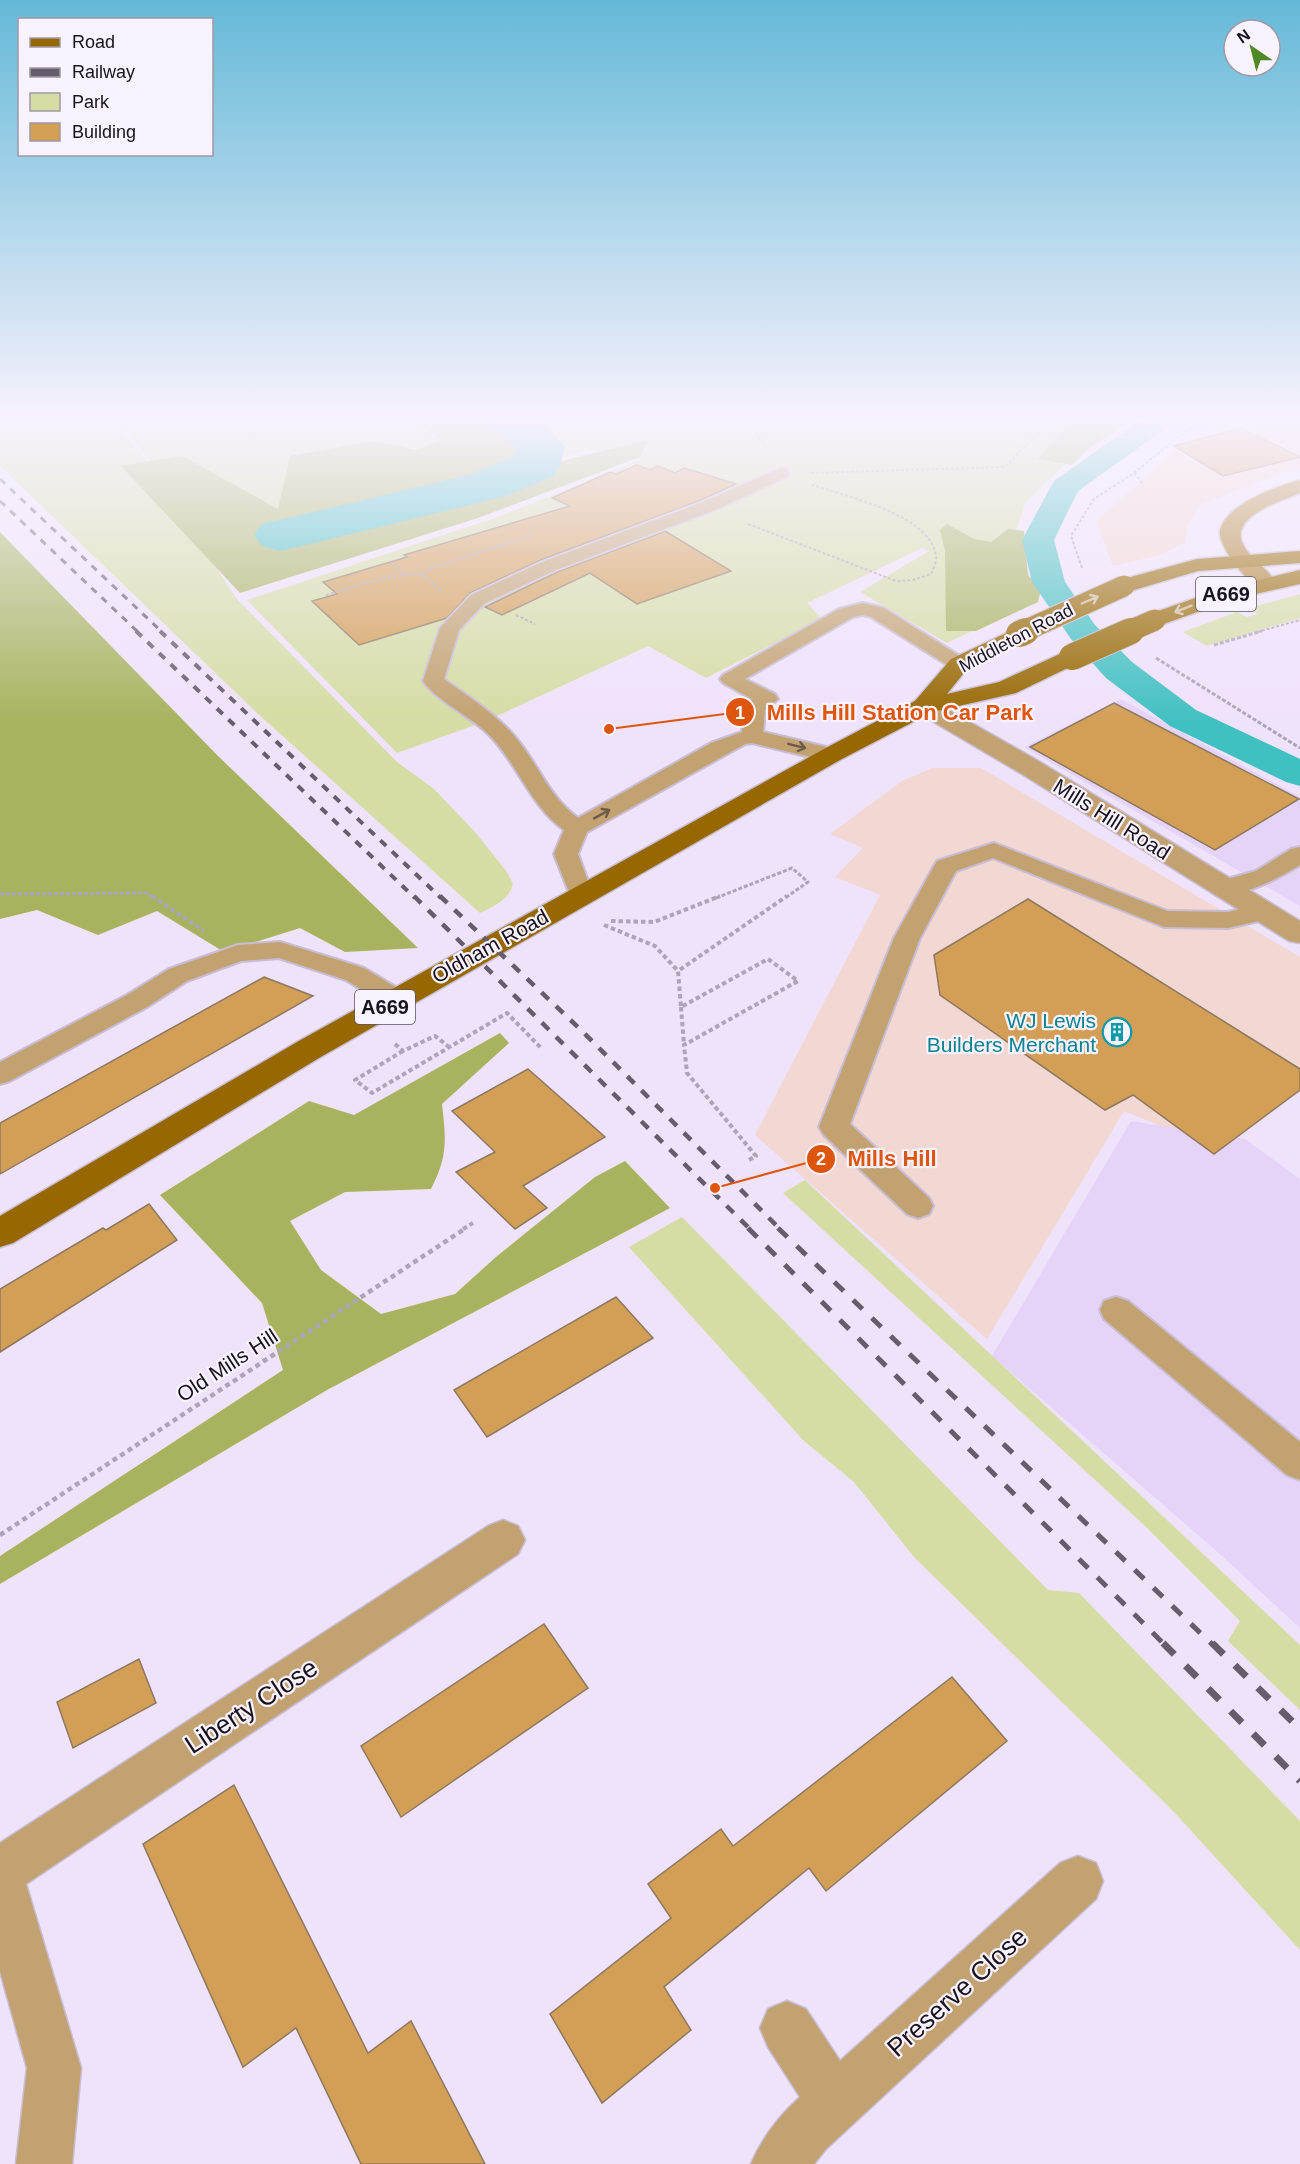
<svg xmlns="http://www.w3.org/2000/svg" width="1300" height="2164" font-family="Arial,sans-serif">
<rect width="100%" height="100%" fill="#efe2fb"/>
<g fill="#f2d7d2">
<polygon points="1228,420 1300,420 1300,466 1199,505 1188,525 1184,543 1157,556 1113,566 1096,521 1189,439"/>
<polygon points="933,768 981,768 1300,957 1300,1072 1202,1143 1124,1111 987,1339 755,1135 880,895 835,877 863,848 830,834 902,781"/>
</g>
<g fill="#e6d3f8">
<polygon points="1121,699 1300,797 1300,906 1024,747"/>
<polygon points="1131,1121 1245,1139 1300,1179 1300,1628 1221,1555 992,1356"/>
</g>
<g fill="#d5dda4">
<path d="M0 420H111L144 458 236 598 397 762 434 789 475 832 507 872 513 884C509 900 494 906 480 913L257 713 0 466Z"/>
<polygon points="117,420 479,420 219,548"/>
<polygon points="519,420 1128,420 1080,450 1025,503 1008,556 1016,610 947,643 860,592 929,551 922,548 807,603 822,619 706,678 648,646 486,721 397,753 247,600 495,518 642,459 589,450 558,457"/>
<polygon points="1300,594 1300,618 1207,646 1183,632 1237,612 1247,617 1258,614 1249,608"/>
<polygon points="805,1180 1300,1645 1300,1710 1228,1641 1240,1621 1143,1524 783,1193"/>
<polygon points="682,1217 1048,1590 1079,1593 1300,1821 1300,1950 1173,1811 914,1557 854,1482 804,1441 629,1247"/>
</g>
<g fill="#a9b35f">
<polygon points="415,420 541,420 552,429 557,462 648,440 640,457 478,518 240,593 121,466 182,456 278,509 290,456 373,441 416,450 442,439 416,423"/>
<polygon points="1071,420 1131,420 1088,449 1072,465 1038,459"/>
<polygon points="947,524 974,539 991,542 1008,529 1024,531 1028,575 1041,589 1038,602 976,631 946,631 945,551 940,530"/>
<polygon points="0,532 218,756 418,948 345,952 300,928 224,952 157,911 98,935 37,910 0,919"/>
<path d="M500 1033 509 1043 442 1104C446 1140 448 1156 431 1189L345 1192 290 1221 321 1270 381 1314 455 1294 496 1257 595 1177 625 1161 670 1208 327 1390 0 1584V1556L283 1370 262 1303 160 1195 309 1101 354 1115Z"/>
</g>
<g fill="none" stroke-linecap="round" stroke-linejoin="round">
<polygon fill="#41c0c1" fill-rule="evenodd" points="1141,420 1173,420 1169,426 1078,491 1054,540 1065,582 1095,625 1132,662 1196,710 1300,759 1300,786 1286,782 1170,726 1106,678 1071,639 1032,582 1022,540 1051,486 1055,480"/>
<polygon fill="#41c0c1" fill-rule="evenodd" points="482,420 540,420 565,447 560,466 553,477 503,497 281,551 262,546 254,535 262,524 468,475 513,457 516,449 499,433 488,430"/>
</g>
<g fill="#d39f57" stroke="#8d795f" stroke-width="1.5">
<polygon points="1241,428 1300,457 1223,476 1174,446"/>
<polygon points="637,465 650,470 658,466 675,473 684,468 736,484 699,501 541,560 470,593 447,618 359,645 312,601 337,594 323,582 407,557 404,555 570,506 552,498 610,472 616,474"/>
<polygon points="665,531 731,571 637,604 590,573 502,615 485,607 557,572"/>
<polygon points="1114,703 1299,799 1215,850 1030,747"/>
<polygon points="1028,899 1300,1069 1300,1090 1214,1154 1133,1095 1105,1110 940,995 934,955"/>
<polygon points="264,977 313,996 0,1174 0,1123"/>
<polygon points="528,1069 605,1137 523,1186 547,1208 515,1229 456,1172 495,1152 452,1111"/>
<polygon points="149,1204 177,1240 0,1352 0,1289 103,1228 106,1230"/>
<polygon points="616,1297 653,1338 487,1437 454,1390"/>
<polygon points="544,1624 588,1688 401,1817 361,1746"/>
<polygon points="139,1659 156,1703 73,1748 57,1702"/>
<polygon points="952,1677 1007,1741 826,1891 809,1868 664,1987 691,2030 602,2103 550,2014 671,1918 648,1884 721,1829 733,1846"/>
<polygon points="234,1785 368,2053 411,2021 485,2164 361,2164 296,2028 243,2067 143,1844"/>
</g>
<g fill="none" stroke-linecap="round" stroke-linejoin="round">
<g stroke="#c8bdd3" stroke-width="4">
<g id="service">
<path d="M781 468 787 469 789 473 787 477 712 511 556 570 485 603 459 630 444 679C469 697 496 714 516 738 538 764 549 797 578 818L711 743 742 732 744 707 752 699 723 683 720 679 723 675 839 609 863 603 884 608 966 660 969 664 966 668 959 670 952 668 871 617 863 615 853 617 745 679 775 694 778 699 765 710 763 732 839 750 842 755 839 760 831 762 752 743 745 744 587 832 578 854 593 895 590 900 581 903 572 900 554 854 564 830C528 804 517 760 484 730 467 715 434 698 423 681L440 628 471 595 542 562 700 503Z"/>
<polygon points="994,843 1167,911 1228,912 1263,904 1272,906 1276,912 1272,918 1228,928 1164,927 993,858 956,871 920,938 850,1124 929,1198 933,1206 929,1214 918,1218 907,1214 824,1135 819,1127 894,938 934,866 937,861"/>
<path d="M1300 847V865C1279 878 1239 900 1213 893L1210 888 1213 883 1256 871 1291 849Z"/>
<polygon points="280,942 364,968 407,994 410,1000 407,1006 397,1009 387,1006 346,980 279,958 241,961 187,981 147,1007 10,1081 0,1084 0,1062 127,995 169,969 238,945"/>
<polygon points="1116,1297 1128,1301 1300,1442 1300,1480 1287,1475 1104,1319 1100,1310 1104,1301"/>
</g>
</g>
<g stroke="#c8bdd3" stroke-width="3">
<g id="minor">
<polygon points="503,1520 518,1526 525,1540 518,1554 26,1884 81,2068 72,2164 16,2164 27,2068 0,1971 0,1843 488,1526"/>
<path d="M1078 1856 1096 1863 1103 1881 1096 1899 826 2149 814 2164H751C762 2138 779 2116 800 2097L768 2047 760 2028 768 2009 787 2001 806 2009 840 2061 1060 1863Z"/>
</g>
</g>
<g stroke="#c8bdd3" stroke-width="3">
<polygon id="tertiary" points="924,699 933,701 1040,762 1300,921 1300,943 1289,941 1022,774 915,711 912,706 915,701"/>
</g>
<g stroke="#c8bdd3" stroke-width="3">
<path id="secondary" d="M1300 480V493C1280 502 1225 517 1245 548 1254 561 1268 570 1277 583L1274 588C1269 589 1265 590 1260 588 1247 583 1217 545 1220 530 1227 504 1277 486 1300 480Z"/>
</g>
<g stroke="#c8bdd3" stroke-width="3">
<g id="primary">
<polygon points="1300,551 1300,563 1198,571 1124,593 1116,591 1113,586 1116,581 1197,559"/>
<polygon points="1300,570 1300,584 1234,599 1155,627 1147,625 1144,620 1147,615 1218,590"/>
<polygon points="1019,627 1027,629 1031,634 1027,639 967,669 947,694 999,682 1064,652 1072,650 1080,652 1084,657 1080,662 1016,693 932,712 840,760 319,1058 13,1243 0,1247 0,1216 297,1042 822,750 915,701 951,659"/>
</g>
</g>
<g stroke="#aea4b8" stroke-width="2" stroke-dasharray="3 2" stroke-linecap="butt">
<polyline points="748,420 765,447"/>
<polyline points="811,473 1005,467 1050,420"/>
<polyline points="1134,473 1144,485"/>
<path d="M748 524 896 581 913 580 931 574C933 569 937 562 936 556 931 514 843 496 810 484"/>
<polyline points="391,563 406,575"/>
<polyline points="1082,568 1071,536 1094,499 1134,473 1187,430 1203,420"/>
<polyline points="441,590 421,574 431,568 531,536"/>
<polyline points="326,595 386,577 421,574"/>
<polyline points="516,615 535,624"/>
<polyline points="1257,632 1300,620"/>
</g>
<g stroke="#aea4b8" stroke-width="3" stroke-dasharray="4 2" stroke-linecap="butt">
<polyline points="1214,645 1262,631"/>
<polyline points="1156,658 1300,748"/>
<polyline points="0,894 147,893 154,898"/>
<polyline points="716,898 792,868 808,882 785,898"/>
</g>
<g stroke="#aea4b8" stroke-width="4" stroke-dasharray="4.5 3" stroke-linecap="butt">
<polyline points="152,896 204,931"/>
<polyline points="611,921 654,922 720,896"/>
<polyline points="604,925 655,946 678,971"/>
<polyline points="681,1007 684,1045"/>
<polyline points="395,1044 403,1051 435,1036 448,1046"/>
<polyline points="403,1051 355,1080 372,1093 507,1013 542,1049"/>
<polyline points="749,1160 756,1156 687,1073 684,1045 798,981 768,959 681,1007 678,971 787,896"/>
<polyline points="463,1229 473,1223"/>
</g>
<polyline stroke="#aea4b8" stroke-width="4.5" stroke-dasharray="5 4" stroke-linecap="butt" points="0,1535 466,1228"/>
<use href="#service" fill="#c2a271" fill-rule="evenodd"/>
<use href="#minor" fill="#c2a271" fill-rule="evenodd"/>
<use href="#tertiary" fill="#c2a271" fill-rule="evenodd"/>
<use href="#secondary" fill="#ae7f29" fill-rule="evenodd"/>
<use href="#primary" fill="#976801" fill-rule="evenodd"/>
<g stroke="#655c6c" stroke-width="3" stroke-dasharray="7 7" stroke-linecap="butt">
<polyline points="0,479 162,632"/>
<polyline points="0,501 138,632"/>
</g>
<g stroke="#655c6c" stroke-width="4" stroke-dasharray="8 8" stroke-linecap="butt">
<polyline points="136,631 415,898"/>
<polyline points="160,631 441,898"/>
</g>
<g stroke="#655c6c" stroke-width="4.5" stroke-dasharray="10 10" stroke-linecap="butt">
<polyline points="414,896 750,1229"/>
<polyline points="440,896 581,1030 780,1229"/>
</g>
<g stroke="#655c6c" stroke-width="5" stroke-dasharray="13 13" stroke-linecap="butt">
<polyline points="748,1228 1165,1645"/>
<polyline points="778,1228 1213,1645"/>
</g>
<g stroke="#655c6c" stroke-width="7" stroke-dasharray="16 16" stroke-linecap="butt">
<polyline points="1163,1643 1300,1781"/>
<polyline points="1212,1643 1300,1729"/>
</g>
<g stroke="#c8bdd3" stroke-width="23" stroke-linecap="butt">
<g id="primary-bridge-far1">
<polyline points="1022,632 1124,586"/>
<polyline points="1127,632 1155,620"/>
</g>
</g>
<g stroke="#c8bdd3" stroke-width="28" stroke-linecap="butt">
<g id="primary-bridge">
<polyline points="1019,634 1026,631"/>
<polyline points="1072,657 1131,631"/>
</g>
</g>
<use href="#primary-bridge-far1" stroke="#976801" stroke-width="21"/>
<use href="#primary-bridge" stroke="#976801" stroke-width="26"/>
</g>
<defs><path id="oneway-shaft" d="M-6 0H5M1.5-3L5.5 0L1.5 3" fill="none" stroke-width="1.6" stroke-linecap="round" stroke-linejoin="round" transform="scale(1.5)"/></defs>
<g stroke="#d2bb99">
<use href="#oneway-shaft" transform="translate(1090 600) rotate(-23)"/>
<use href="#oneway-shaft" transform="translate(1183 609) rotate(158)"/>
</g>
<g stroke="#6e5a48">
<use href="#oneway-shaft" transform="translate(797 746) rotate(14)"/>
<use href="#oneway-shaft" transform="translate(602 814) rotate(-29)"/>
</g>
<linearGradient id="sky" x2="0" y2="1"><stop stop-color="#65b9d8"/><stop offset="0.58" stop-color="#f8f2fd"/><stop offset="1" stop-color="#f8f2fd" stop-opacity="0"/></linearGradient>
<rect width="1300" height="723" fill="url(#sky)"/>
<defs>
<g id="building-ring" transform="scale(1.5)"><circle r="9.5" fill="#f9f2ff" stroke="#0f9aa8" stroke-width="1.5"/><path d="M-4-6H4V6H1V3H-1V6H-4ZM-2.5-4.3h1.7v1.8h-1.7ZM.8-4.3h1.7v1.8H.8ZM-2.5-1h1.7V.8h-1.7ZM.8-1h1.7V.8H.8Z" fill="#0f9aa8"/></g>
</defs>
<g fill-rule="evenodd">
<use href="#building-ring" x="1117" y="1032"/>
</g>
<g text-anchor="middle" dominant-baseline="central" stroke-width="4.5" stroke-linejoin="round" paint-order="stroke">
<g font-size="18" fill="#19131e" stroke="#f9f2ff">
<text transform="translate(1016 638) rotate(-28)">Middleton Road</text>
</g>
<g fill="#f9f2ff" stroke="#5c5662" stroke-width="1.5">
<rect x="1196" y="577" width="60" height="34" rx="4.5"/>
<rect x="355" y="990" width="60" height="34" rx="4.5"/>
</g>
<g font-size="20" font-weight="bold" fill="#19131e">
<text x="1226" y="594">A669</text>
<text x="385" y="1007">A669</text>
</g>
<g font-size="21" fill="#19131e" stroke="#f9f2ff">
<text transform="translate(1112 819) rotate(32)">Mills Hill Road</text>
<text transform="translate(490 946) rotate(-29)">Oldham Road</text>
<text transform="translate(227 1365) rotate(-33)">Old Mills Hill</text>
</g>
<g font-size="21" fill="#0d838f" stroke="#f9f2ff" text-anchor="end">
<text x="1096" y="1020">WJ Lewis<tspan x="1096" dy="24">Builders Merchant</tspan></text>
</g>
<g font-size="26" fill="#19131e" stroke="#f9f2ff">
<text transform="translate(251 1706) rotate(-33)">Liberty Close</text>
<text transform="translate(957 1992) rotate(-42)">Preserve Close</text>
</g>
</g>
<path fill="none" stroke="#de560d" stroke-width="2" d="M609 729L740 712M715 1188L821 1159"/>
<g fill="#de560d" stroke="#f9f2ff" stroke-width="2">
<circle cx="609" cy="729" r="6"/>
<circle cx="715" cy="1188" r="6"/>
<circle cx="740" cy="712" r="15"/>
<circle cx="821" cy="1159" r="15"/>
</g>
<g font-size="18" text-anchor="middle" font-weight="bold" fill="#fff">
<text x="740" y="719">1</text>
<text x="821" y="1165">2</text>
</g>
<g font-size="22" text-anchor="middle" font-weight="bold" fill="#de560d" stroke="#f9f2ff" stroke-width="4.5" stroke-linejoin="round" paint-order="stroke">
<text x="900" y="720">Mills Hill Station Car Park</text>
<text x="892" y="1166">Mills Hill</text>
</g>
<rect x="18" y="18" width="195" height="138" fill="#f9f2ff" stroke="#9f99a5" stroke-width="1.5"/>
<rect x="30" y="38" width="30" height="9" fill="#976801" stroke="#9f99a5" stroke-width="1.5"/>
<text x="72" y="48" font-size="18" fill="#19131e">Road</text>
<rect x="30" y="68" width="30" height="9" fill="#655c6c" stroke="#9f99a5" stroke-width="1.5"/>
<text x="72" y="78" font-size="18" fill="#19131e">Railway</text>
<rect x="30" y="93" width="30" height="18" fill="#d5dda4" stroke="#9f99a5" stroke-width="1.5"/>
<text x="72" y="108" font-size="18" fill="#19131e">Park</text>
<rect x="30" y="123" width="30" height="18" fill="#d39f57" stroke="#9f99a5" stroke-width="1.5"/>
<text x="72" y="138" font-size="18" fill="#19131e">Building</text>
<g transform="translate(1252 48) rotate(325)"><circle r="28" fill="#f9f2ff" stroke="#9f99a5" stroke-width="1.5"/>
<path d="M0-4.5L10 22L0 15L-10 22Z" fill="#4f8925"/>
<text y="-9" font-size="16" font-weight="bold" text-anchor="middle" fill="#19131e">N</text>
</g>
</svg>
